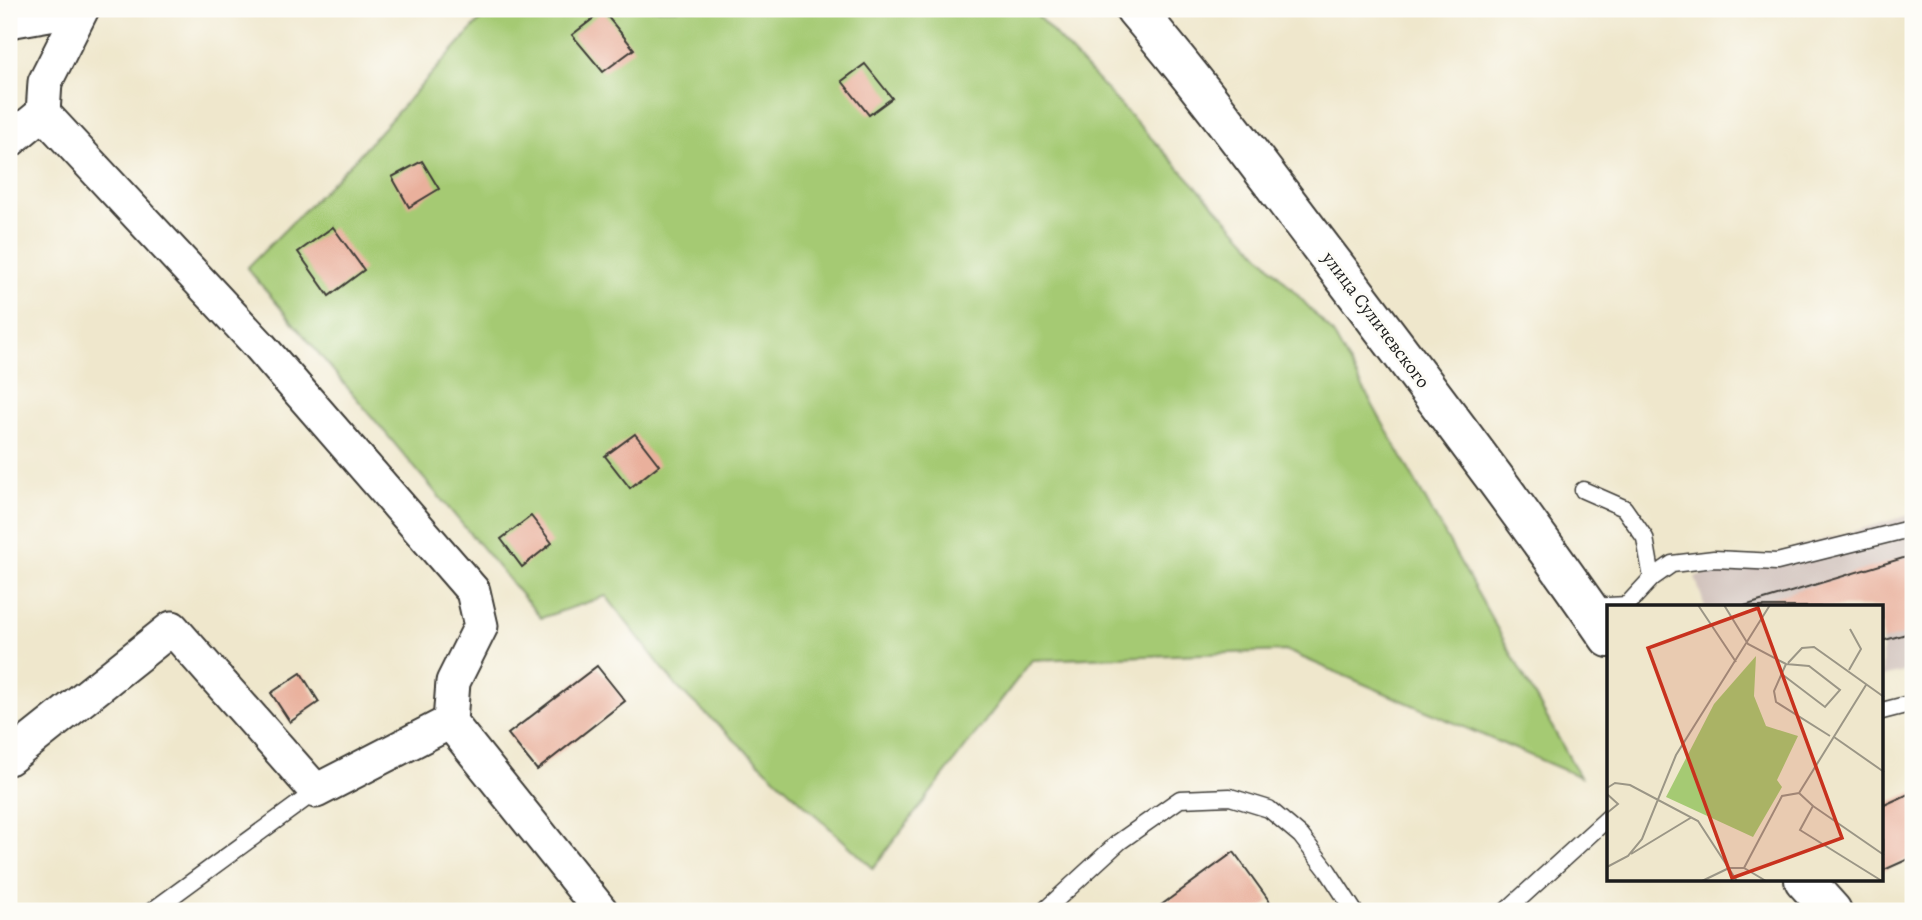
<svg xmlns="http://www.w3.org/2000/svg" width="1922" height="920" font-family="Alegreya,serif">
<rect width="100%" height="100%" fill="#fdfcf7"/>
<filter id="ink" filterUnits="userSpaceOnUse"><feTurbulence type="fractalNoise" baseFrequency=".0143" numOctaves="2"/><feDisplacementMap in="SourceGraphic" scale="14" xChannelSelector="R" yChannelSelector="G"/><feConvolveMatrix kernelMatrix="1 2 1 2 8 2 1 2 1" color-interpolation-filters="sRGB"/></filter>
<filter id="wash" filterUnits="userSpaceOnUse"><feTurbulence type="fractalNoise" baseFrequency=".00686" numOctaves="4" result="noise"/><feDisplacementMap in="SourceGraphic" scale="28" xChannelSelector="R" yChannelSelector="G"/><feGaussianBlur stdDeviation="1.57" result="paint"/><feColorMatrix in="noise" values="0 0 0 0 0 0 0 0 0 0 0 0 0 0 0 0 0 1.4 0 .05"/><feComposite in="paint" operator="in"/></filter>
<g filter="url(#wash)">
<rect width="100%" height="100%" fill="#efe7cc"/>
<polygon fill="#cfc0ba" points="1913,514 1913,670 1882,677 1882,607 1705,607 1695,577"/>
<polygon fill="#a5ca73" stroke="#607348" stroke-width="2" points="490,9 1031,9 1332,332 1580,777 1287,651 1032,660 873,868 678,688 606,596 541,618 247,268 357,157"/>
<g id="blocks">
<g fill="#e9b09c">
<polygon points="603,11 634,49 603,72 572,35"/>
<polygon points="865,64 892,98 869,115 842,81"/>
<polygon points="422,161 439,189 409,207 392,177"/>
<polygon points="333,227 364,270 329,296 298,252"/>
<polygon points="635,434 659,465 630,488 605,456"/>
<polygon points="531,516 552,543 522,567 501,539"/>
<polygon points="1913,555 1913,632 1882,641 1882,607 1741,607"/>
<polygon points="597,666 625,701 537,770 508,734"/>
<polygon points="301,673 319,702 290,722 271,693"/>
<polygon points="1913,792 1913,857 1882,871 1882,806"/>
<polygon points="1234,852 1270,902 1257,911 1153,911"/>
</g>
</g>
</g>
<g filter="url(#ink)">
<use href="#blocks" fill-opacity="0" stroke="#3c3a36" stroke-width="2"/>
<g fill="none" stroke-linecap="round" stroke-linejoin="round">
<g stroke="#3c3a36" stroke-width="19">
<g id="lane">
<polyline points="1583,490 1624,508 1645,538 1652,578"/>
<polyline points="1589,607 1627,605 1652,578 1672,564 1714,559 1777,562 1913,528"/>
<polyline points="1882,711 1913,703"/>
<polyline points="152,911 316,791"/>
<polyline points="1044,911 1119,842 1180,799 1230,797 1269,809 1301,836 1328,871 1354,911"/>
<polyline points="1506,911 1609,817"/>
</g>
</g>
<g stroke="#3c3a36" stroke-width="37">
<g id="street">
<polyline points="9,21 78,9"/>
<polyline points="43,113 259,345 473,591 481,626 453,682 450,722 601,911"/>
<polyline points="9,141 43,113 45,82 82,9"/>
<polyline points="9,758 172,628 316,791 450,722"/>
</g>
</g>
<g stroke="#3c3a36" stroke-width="42">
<g id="secondary">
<path d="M1135 9C1209 96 1276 189 1346 280 1435 398 1525 516 1609 638"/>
<polyline points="1804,880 1832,911"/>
</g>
</g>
<use href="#lane" stroke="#fff" stroke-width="16"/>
<use href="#street" stroke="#fff" stroke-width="33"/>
<use href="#secondary" stroke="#fff" stroke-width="38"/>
</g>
</g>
<g text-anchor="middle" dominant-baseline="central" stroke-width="6" stroke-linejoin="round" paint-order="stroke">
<g font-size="19" fill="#1c1c1c" stroke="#fdfcf7">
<text transform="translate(1376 320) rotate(53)">улица Суличевского</text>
</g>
</g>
<g transform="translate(1607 605)">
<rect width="276" height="276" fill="#efe7cc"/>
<path d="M149 51 147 91 159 121 191 131 170 175 175 182 146 232 59 192 107 99Z" fill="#a5ca73"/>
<path fill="none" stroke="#9b9686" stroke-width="2" d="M91 0 129 57M117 0 141 39 179 59 202 61 233 85 218 102 176 70M181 58 195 43 207 42 277 92M179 59 167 86 169 97 223 131M242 65 254 44 243 24M227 132 277 167M0 183 8 178 23 180 91 216 130 276M192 188 206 201 193 225 275 276M0 189 11 199 0 208M206 201 277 250M24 249 85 212M0 262 21 251 35 234 69 150 163 0M122 263H137L159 276M137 263 175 191 192 188 259 80M95 276 122 263"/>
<path fill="#c8321e" fill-opacity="0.15" stroke="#c8321e" stroke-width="3.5" d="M151 3 235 233 125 273 41 43Z"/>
<rect width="276" height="276" fill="none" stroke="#1c1c1c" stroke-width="3.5"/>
</g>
<rect width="1922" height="920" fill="none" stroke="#fdfcf7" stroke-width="35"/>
</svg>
